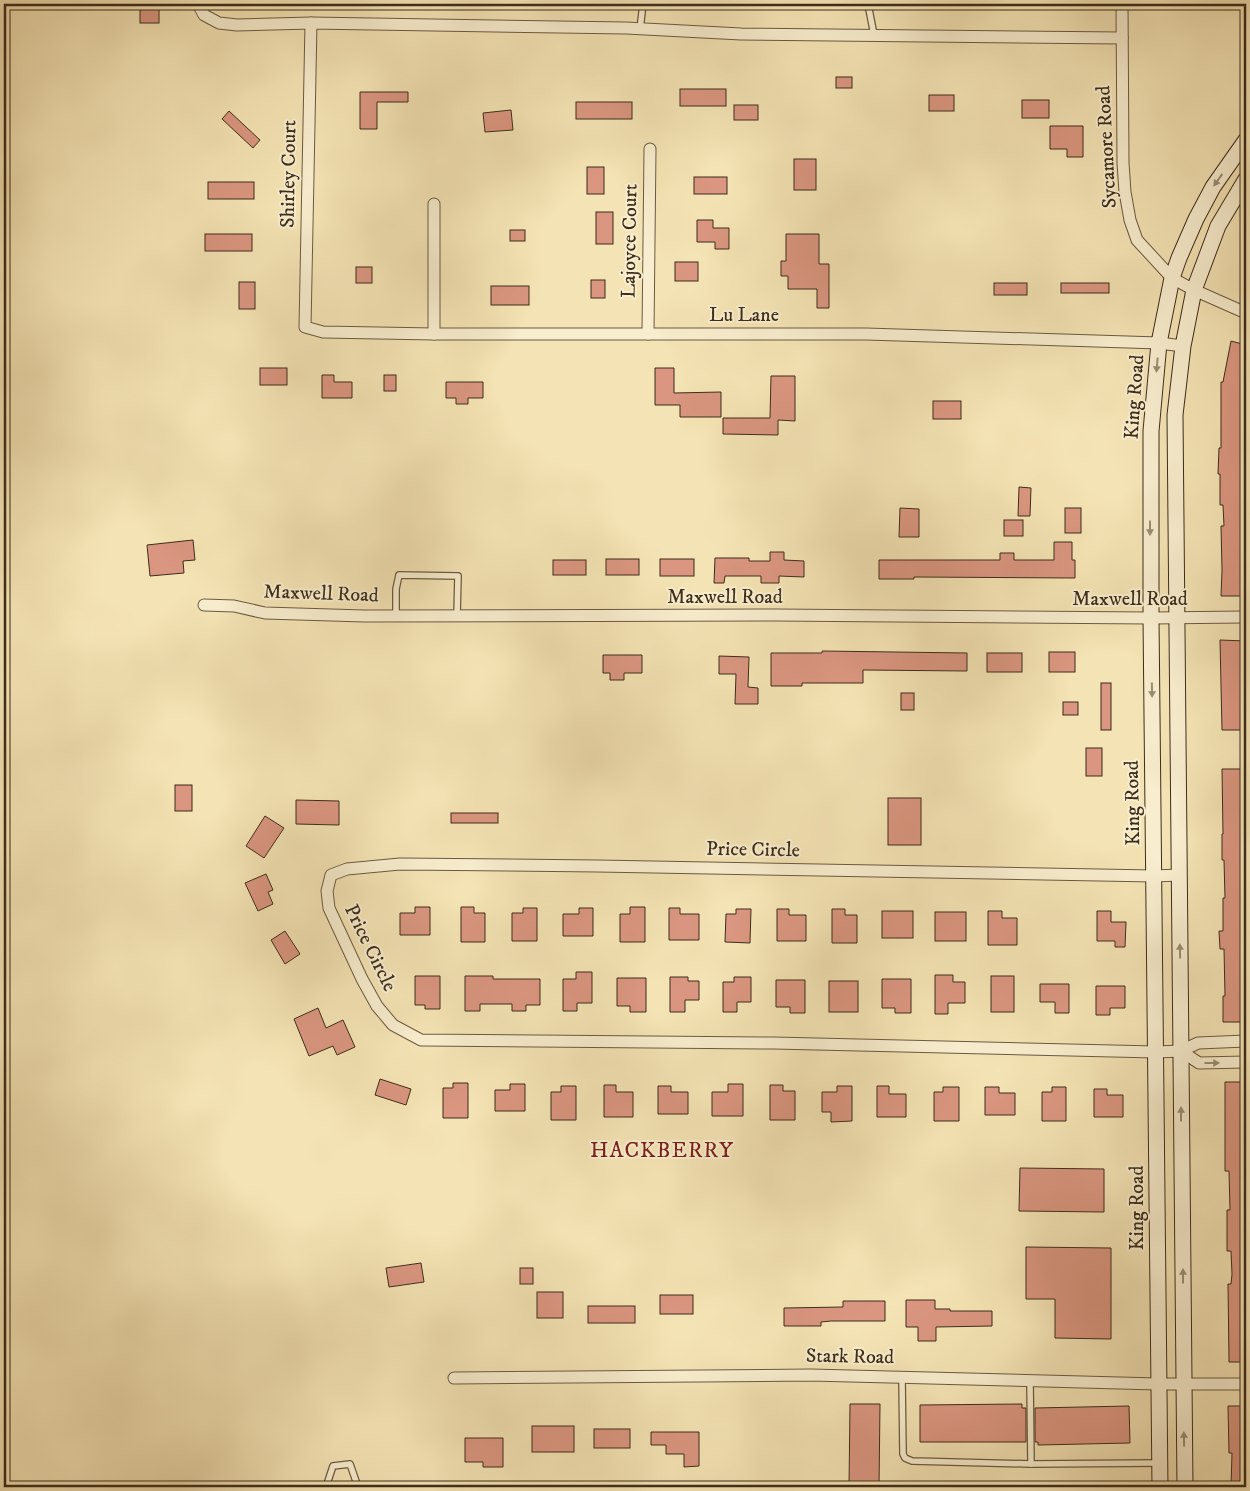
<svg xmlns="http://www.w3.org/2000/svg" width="1250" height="1491" font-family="'IM FELL DW Pica',serif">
<rect width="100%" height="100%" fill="#f4e3b4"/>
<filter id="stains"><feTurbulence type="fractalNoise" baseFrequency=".004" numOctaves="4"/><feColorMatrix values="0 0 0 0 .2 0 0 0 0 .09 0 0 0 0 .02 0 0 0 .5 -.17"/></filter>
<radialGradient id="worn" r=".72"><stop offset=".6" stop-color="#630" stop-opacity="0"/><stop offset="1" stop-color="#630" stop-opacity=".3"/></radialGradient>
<g fill="#da9680" stroke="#3d2d1a">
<rect x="140" y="4" width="19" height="19"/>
<rect x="836" y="77" width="16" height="11"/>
<rect x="680" y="89" width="46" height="17"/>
<polygon points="360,92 408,92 408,102 377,102 377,129 360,129"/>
<rect x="929" y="95" width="25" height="16"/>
<rect x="1022" y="100" width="27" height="18"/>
<rect x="576" y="102" width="56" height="17"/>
<rect x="734" y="105" width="24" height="15"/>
<polygon points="511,110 513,130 485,132 483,113"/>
<polygon points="229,111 260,140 253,148 222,119"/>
<polygon points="1050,126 1083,126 1083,157 1067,157 1067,149 1050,149"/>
<rect x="794" y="159" width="22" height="31"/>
<rect x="587" y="167" width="17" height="27"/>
<rect x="694" y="177" width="33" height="17"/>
<rect x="208" y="182" width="46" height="17"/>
<rect x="596" y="212" width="17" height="32"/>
<polygon points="697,220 713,220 713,228 729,228 729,249 715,249 715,242 697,242"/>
<rect x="510" y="230" width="15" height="11"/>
<rect x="205" y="234" width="47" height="17"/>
<polygon points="786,234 819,234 819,264 829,264 829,308 817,308 817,289 788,289 788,276 781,276 781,261 786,261"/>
<rect x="675" y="262" width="23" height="19"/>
<rect x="356" y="267" width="16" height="16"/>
<rect x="591" y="280" width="14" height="18"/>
<rect x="239" y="282" width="16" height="27"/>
<rect x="994" y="283" width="33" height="12"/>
<rect x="1061" y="283" width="48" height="10"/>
<rect x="491" y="286" width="38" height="19"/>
<polygon points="1231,341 1246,345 1246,596 1221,596 1222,570 1221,526 1224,526 1223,505 1220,505 1220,474 1218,474 1219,448 1221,448 1221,382 1223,382"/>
<rect x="260" y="368" width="27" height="17"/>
<polygon points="655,368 674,368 674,393 721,392 721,417 680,417 680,405 655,405"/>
<polygon points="322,375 334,375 334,382 352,382 352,398 322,398"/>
<rect x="384" y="375" width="12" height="16"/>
<polygon points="771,376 795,376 795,421 778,420 778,435 723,434 723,418 770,418"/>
<polygon points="446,382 483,382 483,398 468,398 468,404 456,404 456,398 446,398"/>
<rect x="933" y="401" width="28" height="18"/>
<polygon points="1019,487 1031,488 1030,516 1018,516"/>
<polygon points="900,508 919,509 919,537 899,537"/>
<rect x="1065" y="508" width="16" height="25"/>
<rect x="1004" y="520" width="19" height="16"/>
<polygon points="193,540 195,560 183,561 184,573 150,576 147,545"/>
<polygon points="1054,542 1072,542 1072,560 1075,560 1075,578 914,577 914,579 879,579 879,560 1000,560 1000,553 1014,553 1014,560 1054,560"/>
<polygon points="770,552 784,552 784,560 804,561 804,577 779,576 779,583 761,583 761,576 725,576 724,583 714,583 715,558 749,558 749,561 770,561"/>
<rect x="606" y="559" width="33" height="16"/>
<rect x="660" y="559" width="34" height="17"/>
<rect x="553" y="560" width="33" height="15"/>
<polygon points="1220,640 1246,641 1246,730 1222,730"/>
<polygon points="822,651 967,653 967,671 863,670 863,683 802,683 802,686 771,686 771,653 822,653"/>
<rect x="1049" y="652" width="26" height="20"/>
<rect x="987" y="653" width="35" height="19"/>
<polygon points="603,655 642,655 642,673 624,673 624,680 610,680 610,673 603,673"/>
<polygon points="719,656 749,657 748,687 758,688 758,704 735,704 736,674 719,674"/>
<rect x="1101" y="683" width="10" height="47"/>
<rect x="901" y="693" width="13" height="17"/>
<rect x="1063" y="702" width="15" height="13"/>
<rect x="1086" y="748" width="16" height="28"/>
<polygon points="1222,769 1246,769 1246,1022 1223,1022 1223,996 1225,996 1224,949 1220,949 1219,931 1223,931 1223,898 1225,898 1224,860 1222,860 1222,834 1223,834"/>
<rect x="175" y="785" width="17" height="26"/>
<rect x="888" y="798" width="33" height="47"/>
<polygon points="296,800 339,801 339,825 296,824"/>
<rect x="451" y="813" width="47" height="10"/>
<polygon points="265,816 284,828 264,858 246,846"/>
<polygon points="266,874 273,890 268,892 273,904 258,911 245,883"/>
<polygon points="415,907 430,907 430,935 400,935 400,913 415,913"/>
<polygon points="461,907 474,907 474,913 485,913 485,942 461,942"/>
<polygon points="630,907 645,907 645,942 620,942 620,914 630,914"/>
<polygon points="523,908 537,908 537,941 512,941 512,913 523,913"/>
<polygon points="579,908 593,908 593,936 563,936 563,914 579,914"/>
<polygon points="669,908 680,908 680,914 699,914 699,940 669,940"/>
<polygon points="736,909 751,909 750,943 725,942 726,914 736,914"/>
<polygon points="777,909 789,909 789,915 806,915 806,941 777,941"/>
<polygon points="832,909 845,909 845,915 857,915 857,943 832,943"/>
<rect x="882" y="911" width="31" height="27"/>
<polygon points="988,911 1002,911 1002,918 1017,918 1017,945 988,945"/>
<polygon points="1097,911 1111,911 1111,922 1126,922 1125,947 1115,947 1115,941 1097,941"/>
<rect x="935" y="912" width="31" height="29"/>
<polygon points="285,931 300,954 285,964 271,940"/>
<polygon points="576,972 592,972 592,1003 577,1003 577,1011 563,1011 563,979 576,979"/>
<polygon points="935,975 953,975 953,982 965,982 965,1003 948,1003 948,1014 935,1014"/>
<polygon points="415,976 440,976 440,1009 425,1009 425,1005 415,1005"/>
<polygon points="465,976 493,976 493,979 540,979 540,1005 526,1005 526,1011 512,1011 512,1004 480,1004 480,1011 465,1011"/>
<rect x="991" y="976" width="23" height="36"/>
<polygon points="670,977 688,977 688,981 699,981 699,1000 685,1000 685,1012 670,1012"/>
<polygon points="734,977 751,977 751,1002 737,1002 737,1012 723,1012 723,982 734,982"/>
<polygon points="617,978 646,978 646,1012 630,1012 630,1006 617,1006"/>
<polygon points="882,979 911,979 911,1013 895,1013 895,1008 882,1008"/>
<polygon points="776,980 805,980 805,1013 790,1013 790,1007 776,1007"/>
<rect x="829" y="981" width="29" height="31"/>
<polygon points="1040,984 1069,984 1069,1013 1055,1013 1055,1002 1040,1002"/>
<polygon points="1096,986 1125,986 1125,1008 1110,1008 1110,1015 1096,1015"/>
<polygon points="318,1008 326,1028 343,1020 355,1047 337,1055 333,1046 309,1056 294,1019"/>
<polygon points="380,1079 411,1089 406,1105 375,1095"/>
<polygon points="1225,1082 1246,1082 1246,1362 1229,1362 1228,1284 1231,1284 1232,1274 1231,1251 1227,1251 1227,1210 1230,1210 1229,1171 1225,1171"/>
<polygon points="453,1083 468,1083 468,1118 443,1118 443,1088 453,1088"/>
<polygon points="510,1084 525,1084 525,1111 495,1111 495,1090 510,1090"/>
<polygon points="728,1084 743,1084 743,1116 712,1116 712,1092 728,1092"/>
<polygon points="604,1085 616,1085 616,1092 633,1092 633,1117 604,1117"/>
<polygon points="770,1085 783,1085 783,1091 795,1091 795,1120 770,1120"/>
<polygon points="561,1086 576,1086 576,1120 551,1120 551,1092 561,1092"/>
<polygon points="658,1086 671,1086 671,1092 688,1092 688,1114 658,1114"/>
<polygon points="837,1086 852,1086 852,1121 831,1122 831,1112 822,1112 822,1092 837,1092"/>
<polygon points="877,1086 889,1086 889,1094 906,1094 906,1117 877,1117"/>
<polygon points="943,1087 959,1087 959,1121 934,1121 934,1092 943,1092"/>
<polygon points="985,1087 999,1087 999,1093 1015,1093 1015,1115 985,1115"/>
<polygon points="1052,1087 1066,1087 1066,1121 1042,1121 1042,1092 1052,1092"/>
<polygon points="1094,1089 1107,1089 1107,1095 1123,1095 1123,1117 1094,1117"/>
<polygon points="1020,1168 1104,1169 1104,1212 1019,1211"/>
<polygon points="1026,1247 1111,1248 1111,1339 1055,1338 1055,1299 1026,1299"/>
<polygon points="421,1263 424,1282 389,1287 386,1268"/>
<rect x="520" y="1268" width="13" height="16"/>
<rect x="537" y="1292" width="26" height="26"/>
<rect x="660" y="1295" width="33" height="19"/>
<polygon points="906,1300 935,1300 935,1309 950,1309 950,1311 992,1311 992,1326 936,1327 936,1341 918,1341 918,1327 906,1327"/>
<polygon points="843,1301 885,1301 885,1321 831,1321 821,1322 821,1326 784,1326 784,1308 843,1307"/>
<rect x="588" y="1306" width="47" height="17"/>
<polygon points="850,1404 880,1404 879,1487 849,1487"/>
<polygon points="1022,1404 1022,1408 1026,1408 1026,1442 920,1442 920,1405"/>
<polygon points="1129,1406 1130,1443 1038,1445 1038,1442 1035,1442 1035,1408"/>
<polygon points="1228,1406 1246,1406 1246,1487 1231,1487 1232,1453 1229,1453"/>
<rect x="532" y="1426" width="42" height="26"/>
<rect x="594" y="1429" width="36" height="19"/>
<polygon points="651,1432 699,1432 699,1466 684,1467 684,1454 666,1454 666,1445 651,1445"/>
<polygon points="465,1438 503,1438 503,1467 483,1467 483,1462 465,1462"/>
</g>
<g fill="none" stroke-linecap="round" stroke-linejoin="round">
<g stroke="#6b5a40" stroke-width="8">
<g id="lane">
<polyline points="868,4 874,35"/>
<polyline points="640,29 643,4"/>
<polyline points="396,616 396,589 399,575 458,576 457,616"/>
<polyline points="902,1378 903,1454 905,1458 912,1461 1031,1464"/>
<polyline points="1030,1381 1031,1464 1159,1463"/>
<polyline points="326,1487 333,1466 350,1464 358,1487"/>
</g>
</g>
<g stroke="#6b5a40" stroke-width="13">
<g id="street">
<polyline points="198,4 204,15 219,23 237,25 311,23 626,28 741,34 1122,38"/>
<polyline points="1122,4 1123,163 1125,192 1130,220 1137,240 1172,278 1194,290 1246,313"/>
<polyline points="311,23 305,327 323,332 434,334 866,334 1159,343 1183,346"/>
<polyline points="434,204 434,334"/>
<polyline points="648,334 650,149"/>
<polyline points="204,605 234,606 265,613 364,616 775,615 1151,618 1246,617"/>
<polyline points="1179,875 1154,876 598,866 400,864 347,869 331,875 327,891 329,908 362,979 377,1006 393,1025 421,1040 774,1043 1156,1052 1181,1051 1198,1043 1246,1041"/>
<polyline points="1181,1051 1199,1063 1246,1062"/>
<polyline points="454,1378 811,1375 1158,1384 1246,1384"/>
</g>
</g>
<g stroke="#3d2d1a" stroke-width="17">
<g id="secondary">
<polyline points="1160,1487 1151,618 1151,431 1159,343 1172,278 1179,258 1196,219 1213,187 1246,140"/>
<polyline points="1185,1487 1175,415 1183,346 1194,290 1218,226 1246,179"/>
</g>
</g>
<use href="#lane" stroke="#f8edce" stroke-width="5.5"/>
<use href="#street" stroke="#f8edce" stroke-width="11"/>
<use href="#secondary" stroke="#f8edce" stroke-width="15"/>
</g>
<defs><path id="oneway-solid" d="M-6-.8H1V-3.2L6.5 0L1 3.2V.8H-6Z" transform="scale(1.25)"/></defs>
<g fill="#9a8d74">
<use href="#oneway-solid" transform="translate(1218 180) rotate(125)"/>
<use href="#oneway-solid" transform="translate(1157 365) rotate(95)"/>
<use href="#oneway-solid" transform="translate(1150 528) rotate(90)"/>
<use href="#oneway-solid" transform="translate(1152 690) rotate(89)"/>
<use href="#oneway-solid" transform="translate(1180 951) rotate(-91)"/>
<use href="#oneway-solid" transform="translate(1212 1063)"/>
<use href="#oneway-solid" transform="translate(1181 1114) rotate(-90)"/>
<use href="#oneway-solid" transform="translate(1183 1276) rotate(-90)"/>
<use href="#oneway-solid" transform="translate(1184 1439) rotate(-91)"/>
</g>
<g text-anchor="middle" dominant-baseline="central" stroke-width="4" stroke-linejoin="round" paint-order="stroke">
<g font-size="20" fill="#3d2d1a" stroke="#f8edce">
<text transform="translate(1107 147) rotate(-93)">Sycamore Road</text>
<text transform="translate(289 174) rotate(-89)">Shirley Court</text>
<text transform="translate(630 241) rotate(-89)">Lajoyce Court</text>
<text x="744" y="315">Lu Lane</text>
<text transform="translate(1135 397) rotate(-86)">King Road</text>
<text transform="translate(321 594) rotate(2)">Maxwell Road</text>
<text x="725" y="597">Maxwell Road</text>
<text x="1130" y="599">Maxwell Road</text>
<text transform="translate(1133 803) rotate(-91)">King Road</text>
<text transform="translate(753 850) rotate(1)">Price Circle</text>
<text transform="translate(370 948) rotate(64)">Price Circle</text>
<text transform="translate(1137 1208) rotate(-90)">King Road</text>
<text transform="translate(850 1357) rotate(1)">Stark Road</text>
</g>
<g font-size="22" letter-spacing="1" fill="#7a1f14" stroke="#f8edce">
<text x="662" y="1150">HACKBERRY</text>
</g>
</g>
<rect width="1250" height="1491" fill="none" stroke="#f4e3b4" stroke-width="20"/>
<rect x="5" y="5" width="1240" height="1481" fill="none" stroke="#3d2d1a" stroke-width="2.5"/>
<rect x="10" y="10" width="1230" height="1471" fill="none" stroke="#3d2d1a"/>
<rect width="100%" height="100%" filter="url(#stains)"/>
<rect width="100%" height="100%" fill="url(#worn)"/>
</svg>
